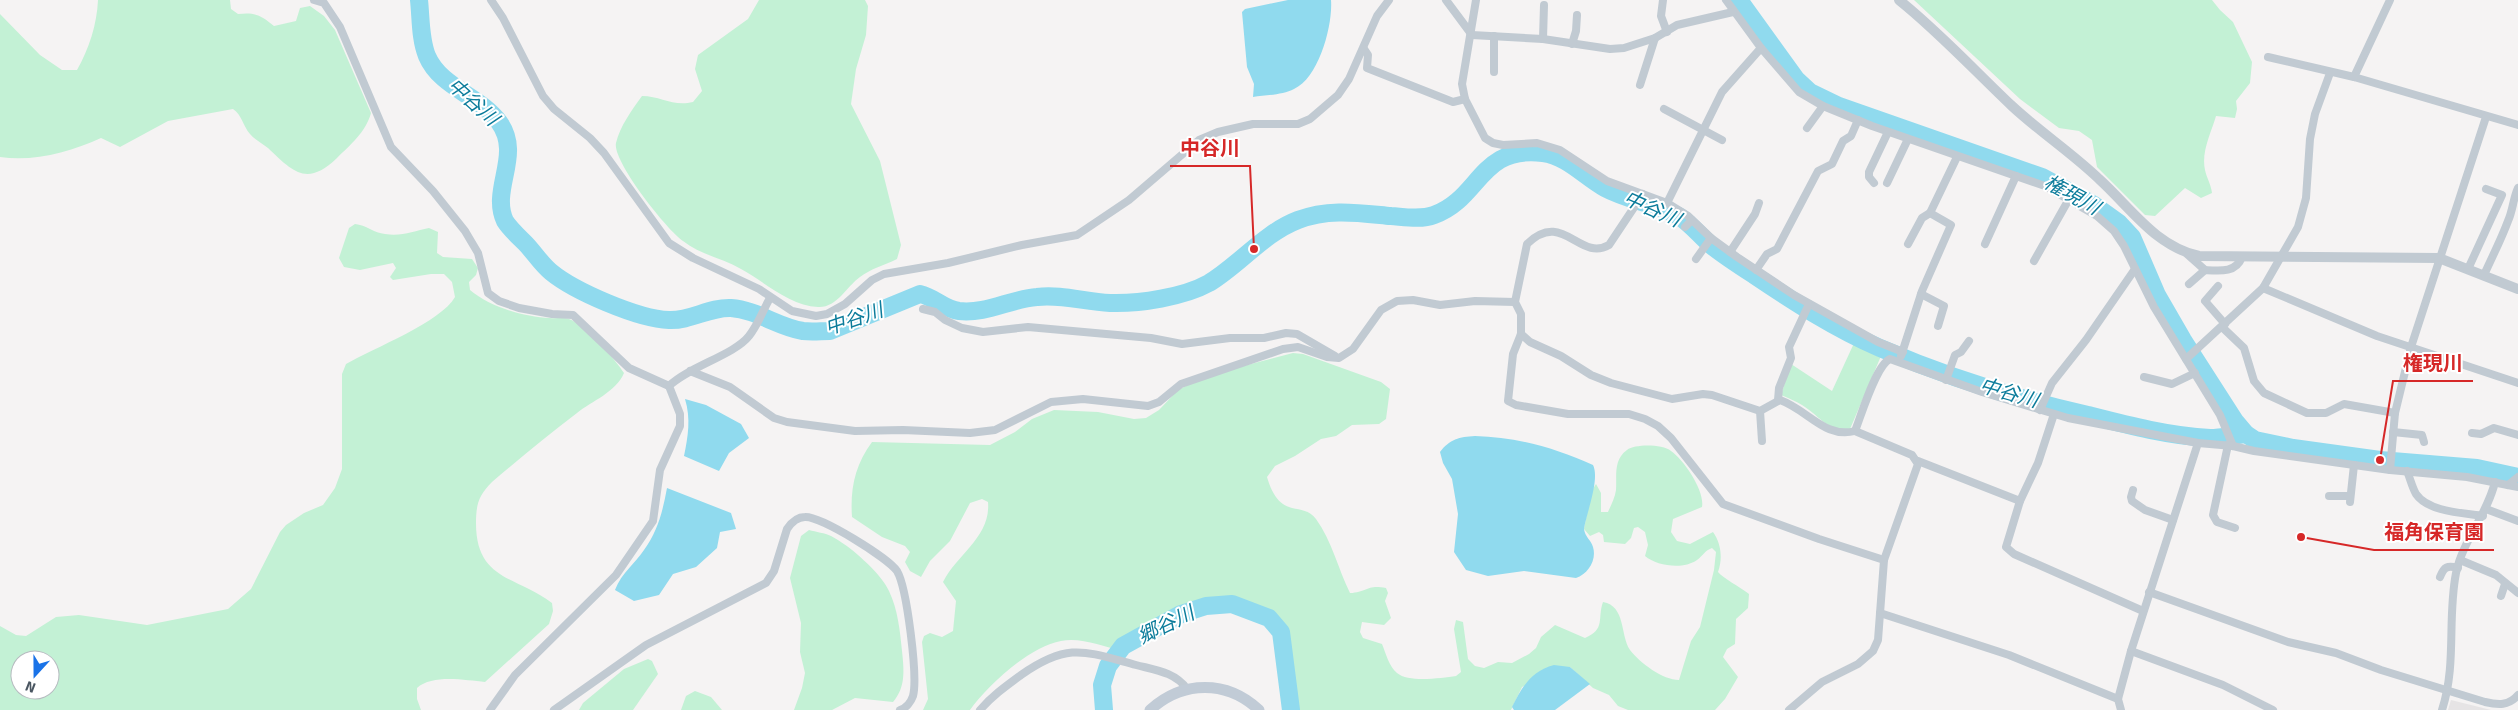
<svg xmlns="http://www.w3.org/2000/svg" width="2518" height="710" font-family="Signika,'Noto Sans JP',sans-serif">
<rect width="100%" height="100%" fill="#f5f3f3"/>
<polygon fill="#e6e4e5" points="2451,700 2491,710 2448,710"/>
<g fill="#c3f1d5" fill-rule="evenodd">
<path d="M98 0H230L231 9 238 14C255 12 261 15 274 26L296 21 300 8 310 6 324 16 335 30 371 113C366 132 350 145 337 158 307 187 293 172 268 148 262 143 255 140 250 134 243 126 242 115 233 109L168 121 120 147 101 138C70 152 34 162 0 157V14L40 55 62 70H77C89 49 97 24 98 0Z"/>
<path d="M759 0H865L868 6 866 35 856 69 851 104 880 161 901 245 897 259C885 265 870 269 860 277 846 287 837 308 818 307 790 306 765 282 741 269 722 258 701 255 683 241 667 230 612 161 616 143 620 126 632 110 642 96 661 96 673 107 693 102L702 91 695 69 698 55 748 19Z"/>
<path d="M1914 0H2212L2220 10 2233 22 2252 62 2250 83 2236 101 2237 109 2235 118 2216 116C2211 133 2201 152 2205 170 2207 179 2211 184 2212 193L2201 198 2185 188 2155 216 2145 215 2097 167 2092 140 2079 131 2059 128 2020 99Z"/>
<path d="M355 224C366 225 374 233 385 234 401 237 414 231 429 228L438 232 437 253 443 257 472 259 478 268 476 275 469 282 470 290C490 307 524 317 550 318 556 319 563 317 569 319 584 324 615 359 624 373 616 392 592 401 577 413 548 435 520 458 492 482 479 495 476 504 476 523 476 581 517 576 552 603L553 611 549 624 485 682C465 680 432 674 417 688V699L421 710H0V626L16 635 26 636 56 617 79 615 147 625 228 609 251 589 280 532 286 525 304 513 323 505 335 488 342 469V374L346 364C374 348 441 322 455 297L452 282 444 274H431L393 280 390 277 396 268 393 263 360 270 344 267 339 258 349 228ZM20 660H50V690H20Z"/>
<path d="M1855 341 1881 356 1850 429C1827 432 1820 416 1802 405 1796 401 1788 398 1781 395L1791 364 1832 391Z"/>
<path d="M1293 353 1303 354 1381 382 1390 389 1386 419 1379 424 1352 425 1336 436 1321 439 1295 456 1275 466 1267 477C1280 522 1302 500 1316 519 1332 541 1338 569 1350 593 1368 592 1367 584 1386 588L1388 593 1385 601 1391 618 1384 625 1362 622 1360 632 1363 638 1382 644C1386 654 1389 666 1397 673 1409 683 1441 678 1456 676L1461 672 1454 629 1456 620 1463 622 1468 659 1475 666 1484 668 1498 662 1512 663 1529 654 1536 648 1541 637 1555 625 1585 638C1606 629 1597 619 1603 602 1626 606 1620 635 1630 650 1640 663 1663 680 1679 680L1691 641 1700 627 1714 570 1716 552 1712 548C1704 551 1703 556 1697 560 1683 570 1657 566 1645 556L1648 545 1645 532 1638 527 1634 528 1631 538 1625 544 1604 542 1603 535 1599 532 1590 536 1584 529 1591 492 1596 484 1601 493V512H1608C1611 505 1615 498 1616 490 1617 476 1613 460 1627 450 1635 444 1662 444 1671 451 1684 460 1705 491 1702 507L1673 519 1671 532 1677 541 1690 544 1713 532C1721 543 1723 558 1718 572 1723 578 1740 587 1749 594L1748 608 1736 619 1735 644 1727 649 1723 657 1738 677 1725 699 1715 710H1628L1618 706 1609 695 1593 688 1570 667 1522 687 1511 710H1285L1280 636 1269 620 1233 607 1185 616 1144 635 1121 651C1103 646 1080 637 1061 641 1030 646 987 686 970 710H923L928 699 922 642 924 636 930 633 942 637 953 631 956 601 943 582C957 554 991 537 988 502L982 499 970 503 950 541 930 561 921 577 910 571 905 562 910 552 905 546 882 537 852 517C850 489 855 465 872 442L990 445 1015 432 1032 419 1054 410 1098 412 1134 419 1146 418 1159 410 1178 390 1192 383 1228 370Z"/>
<path d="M809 530C816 532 825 533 831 536 849 545 881 573 889 591 898 610 900 631 902 651 904 670 906 687 893 702L855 698 832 710H794L802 688 805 673 800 652 801 623 790 578 801 536Z"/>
<polygon points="648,659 652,661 658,674 633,710 579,710 583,703 624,669"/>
<polygon points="695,691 711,697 722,710 681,710 686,696"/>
</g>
<g fill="#90daee">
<path d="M1288 0H1331C1333 25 1319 78 1294 89 1283 95 1266 95 1253 97L1254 84 1247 67 1242 12 1245 9Z"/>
<path d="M685 399 706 405 741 424 749 438 729 453 719 471 684 456C688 436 691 419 685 399Z"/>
<path d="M1475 436C1517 437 1555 448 1593 465 1600 479 1587 511 1584 529 1585 537 1591 540 1593 547 1597 560 1588 574 1576 578L1524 571 1488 576 1466 570 1454 552 1458 514 1452 479 1443 463 1440 452C1450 439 1459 437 1475 436Z"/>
<path d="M667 488 731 513 736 529 720 532 717 548 696 567 673 574 659 595 634 601 615 590C622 572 634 565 644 550 658 531 663 510 667 488Z"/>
<path d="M1554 665 1570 667 1590 684 1555 710H1514L1512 707C1522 687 1531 671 1554 665Z"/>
</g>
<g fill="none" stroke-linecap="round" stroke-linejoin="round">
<g stroke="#90daee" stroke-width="18">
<path d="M419 0C421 18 420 39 427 56 440 87 480 96 499 122 523 155 490 189 505 221 510 229 519 237 525 243 534 252 541 264 551 272 574 291 638 319 669 320 691 321 709 307 731 308 757 310 778 327 803 331 812 332 821 331 830 331L920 294C934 297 944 309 959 311 987 314 1010 299 1037 297 1062 294 1085 302 1110 303 1139 304 1184 297 1209 283 1239 265 1264 233 1298 220 1329 208 1359 213 1391 216 1405 217 1421 220 1434 215 1481 198 1479 145 1543 153 1567 156 1585 177 1605 188 1629 201 1659 204 1680 217 1692 225 1701 237 1712 246 1726 257 1740 266 1754 275 1794 302 1836 329 1880 348 1947 377 2017 399 2088 415 2127 425 2169 436 2210 438 2221 438 2234 435 2246 434"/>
<polyline points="1739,0 1796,79 1810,92 1839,106 2042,177 2094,205 2119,223 2132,237 2157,295 2183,340 2235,421 2246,434 2255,440 2293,448 2380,460 2477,468 2518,477"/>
<polyline points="1104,710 1102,685 1108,666 1123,646 1181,614 1206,606 1232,604 1269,618 1281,632 1291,710"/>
</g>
<g stroke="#c1cad2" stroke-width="8">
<polyline points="314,0 324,3 340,27 391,147 433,191 465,231 478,253 488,293 499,301 519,308 552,314 573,315 629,368 669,386"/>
<polyline points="491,0 503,18 543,96 554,109 590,138 604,153 669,243 693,258 759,289 792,311 816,316 827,314 845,304 872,280 884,274 948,263 1022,245 1077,235 1129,200 1199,140 1218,132 1253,124 1298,124 1310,119 1338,95 1349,79 1377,16 1389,0"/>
<polyline points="1446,0 1472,35"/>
<polyline points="1476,0 1462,84 1465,99 1485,138 1493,143 1503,145 1537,143 1560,150 1607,181 1667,203 1688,216 1711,238 1737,257 1794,295 1878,342 1903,352"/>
<polyline points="1663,0 1661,16 1667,32"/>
<polyline points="1726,0 1761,48 1799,92 1823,106 1872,126 2045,186 2097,216 2114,231 2124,246 2154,307 2220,415 2233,446"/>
<polyline points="1472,35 1543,39 1610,49 1624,48 1655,38 1677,25 1733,12"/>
<polyline points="1543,39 1544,5"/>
<polyline points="1572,44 1576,31 1577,15"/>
<polyline points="1364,49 1368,55 1367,68 1453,102 1465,99"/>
<polyline points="2268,57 2354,77 2518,125"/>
<polyline points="1494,72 1494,36"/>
<polyline points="2354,77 2390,0"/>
<polyline points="1640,85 1655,38"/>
<polyline points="1664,109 1722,140"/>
<polyline points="1807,128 1823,106"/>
<polyline points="1874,183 1869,177 1869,172 1888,132"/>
<polyline points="1887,183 1908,139"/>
<path d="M1643 194 1609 245C1579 262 1563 209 1527 244L1515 302 1521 314V334L1513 354 1508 401 1516 405 1568 414H1629L1645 419 1658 426 1671 438 1723 504 1819 539 1884 560"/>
<polyline points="1667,203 1722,92 1761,48"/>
<polyline points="1685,227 1692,220"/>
<polyline points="1908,244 1922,218 1930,213"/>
<polyline points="1985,244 2016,176"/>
<polyline points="1730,252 1755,214 1759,203"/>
<path d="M2187 254 2205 270C2220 271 2236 273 2242 257"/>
<polyline points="1696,259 1711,238"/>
<polyline points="2034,261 2069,199"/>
<polyline points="2468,269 2502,195 2486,189"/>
<polyline points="1756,270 1767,254 1777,249 1818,171 1832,164 1843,141 1851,136 1858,120"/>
<path d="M2484 275C2492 257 2501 240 2508 221 2513 210 2513 199 2518 188"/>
<polyline points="2189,284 2205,270"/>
<polyline points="2218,286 2205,301 2225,324"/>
<polyline points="2263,288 2377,336 2518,383"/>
<polyline points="1921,294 1944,306 1938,326"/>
<polyline points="923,309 935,312 945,320 962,328 983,332 1028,327 1151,338 1182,344 1230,338 1264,338 1286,333 1297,334 1335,356"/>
<polyline points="2222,327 2244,348 2254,381 2264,393 2307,413 2326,413 2344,404 2395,413"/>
<path d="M1521 334 1530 342 1561 356 1591 375 1611 383 1672 399 1703 394 1712 395 1760 411 1780 400C1808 410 1825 439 1855 431"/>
<polyline points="1901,356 1922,291 1951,225 1930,213 1957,157"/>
<polyline points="2186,359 2263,288 2298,227 2306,198 2310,139 2315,114 2330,73"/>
<polyline points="690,371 730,387 774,418 787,422 855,431 903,430 970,433 995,430 1051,402 1083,399 1148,406 1159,402 1181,384 1283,349 1298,347 1327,357 1339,358 1353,349 1381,310 1397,301 1413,300 1440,305 1475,301 1515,302"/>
<polyline points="2144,377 2172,384 2195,373"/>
<polyline points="1946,380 1955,355 1961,352 1969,341"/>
<polyline points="1778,400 1779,388 1791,358 1789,347 1809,304"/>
<polyline points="2040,410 2052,383 2086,340 2135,269"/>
<polyline points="1760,411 1762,441"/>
<polyline points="2054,414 2038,463 2020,501 2006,547 2014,554 2143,611"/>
<polyline points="2393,432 2422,435 2424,442"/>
<polyline points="2472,433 2481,434 2494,428 2518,435"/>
<polyline points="2228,445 2213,515 2217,522 2235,528"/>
<polyline points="1918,461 2020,501"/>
<polyline points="2390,470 2395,413 2411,347 2486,117"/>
<path d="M2407 471C2410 478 2412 487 2416 494 2428 512 2464 513 2483 516"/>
<polyline points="2508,485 2518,477"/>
<polyline points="2133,490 2131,497 2132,501 2145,510 2173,520"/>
<polyline points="2329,496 2350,496"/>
<polyline points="2350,502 2354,465"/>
<polyline points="2486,509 2518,521"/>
<polyline points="2460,560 2496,575 2518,593"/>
<path d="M2440 577C2444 567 2447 565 2458 568"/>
<path d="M2149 592 2288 642 2336 653 2381 670 2485 702C2498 705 2509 706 2518 695"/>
<polyline points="2501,596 2505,584"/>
<polyline points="1880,613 2009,655 2118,699"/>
<polyline points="2131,651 2223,685 2273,710"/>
<path d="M490 710 515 675 616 575 653 521 660 470 680 426V414L669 386C690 366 734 355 749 336 758 325 763 310 770 298"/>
<path d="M554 710 646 645 766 583 774 571 787 529C791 523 797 517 805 517 821 516 888 558 897 571 907 588 918 677 913 696 911 702 906 708 900 710"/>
<path d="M980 710C992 696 1006 686 1021 675 1068 642 1084 651 1136 665 1155 670 1175 672 1187 689"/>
<path d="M1789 710 1822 682 1858 664 1873 651 1878 640 1884 560 1918 464 1912 455 1855 431C1861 416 1876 365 1890 359L1982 392 2068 418 2198 443 2233 446 2254 451 2390 470 2467 477 2518 487"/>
<polyline points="2121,710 2118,699 2131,651 2198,443"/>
<path d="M2442 710C2457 664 2447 619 2456 573 2463 540 2487 515 2495 482"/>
</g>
<path stroke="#c1cad2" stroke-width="10" d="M1899 0C1939 32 1974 70 2012 106 2040 132 2072 153 2099 179 2131 208 2155 246 2199 256L2439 258 2518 289"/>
<path stroke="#c1cbd6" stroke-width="11" d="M1150 710C1183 680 1227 680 1259 710"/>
</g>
<g text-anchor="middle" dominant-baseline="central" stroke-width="4" stroke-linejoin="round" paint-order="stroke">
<g font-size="20" font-style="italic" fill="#0c7c9b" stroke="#fff">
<text transform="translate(473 102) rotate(42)">中谷川</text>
<text transform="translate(2072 195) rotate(29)">権現川</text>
<text transform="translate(1652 209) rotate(24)">中谷川</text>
<text transform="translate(854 319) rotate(-19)">中谷川</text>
<text transform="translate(2009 393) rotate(16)">中谷川</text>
<text transform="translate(1166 625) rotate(-26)">郷谷川</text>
</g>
</g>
<path fill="none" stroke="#d62828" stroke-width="2" d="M1254 249L1250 166H1170M2380 460L2393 381H2473M2301 537L2374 550H2494"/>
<g fill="#d62828" stroke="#fff" stroke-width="2">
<circle cx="1254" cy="249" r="5"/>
<circle cx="2380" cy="460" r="5"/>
<circle cx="2301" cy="537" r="5"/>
</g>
<g font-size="20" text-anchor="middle" font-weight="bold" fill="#d62828" stroke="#fff" stroke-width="4" stroke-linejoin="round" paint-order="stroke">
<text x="1210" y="155">中谷川</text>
<text x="2433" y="370">権現川</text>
<text x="2434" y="539">福角保育園</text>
</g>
<g transform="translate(35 675) rotate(201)"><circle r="24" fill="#ffffff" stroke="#b7bbc0"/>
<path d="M0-4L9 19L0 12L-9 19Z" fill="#1a73e8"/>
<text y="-8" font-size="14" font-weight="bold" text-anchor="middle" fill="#4a5661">N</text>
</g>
</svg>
